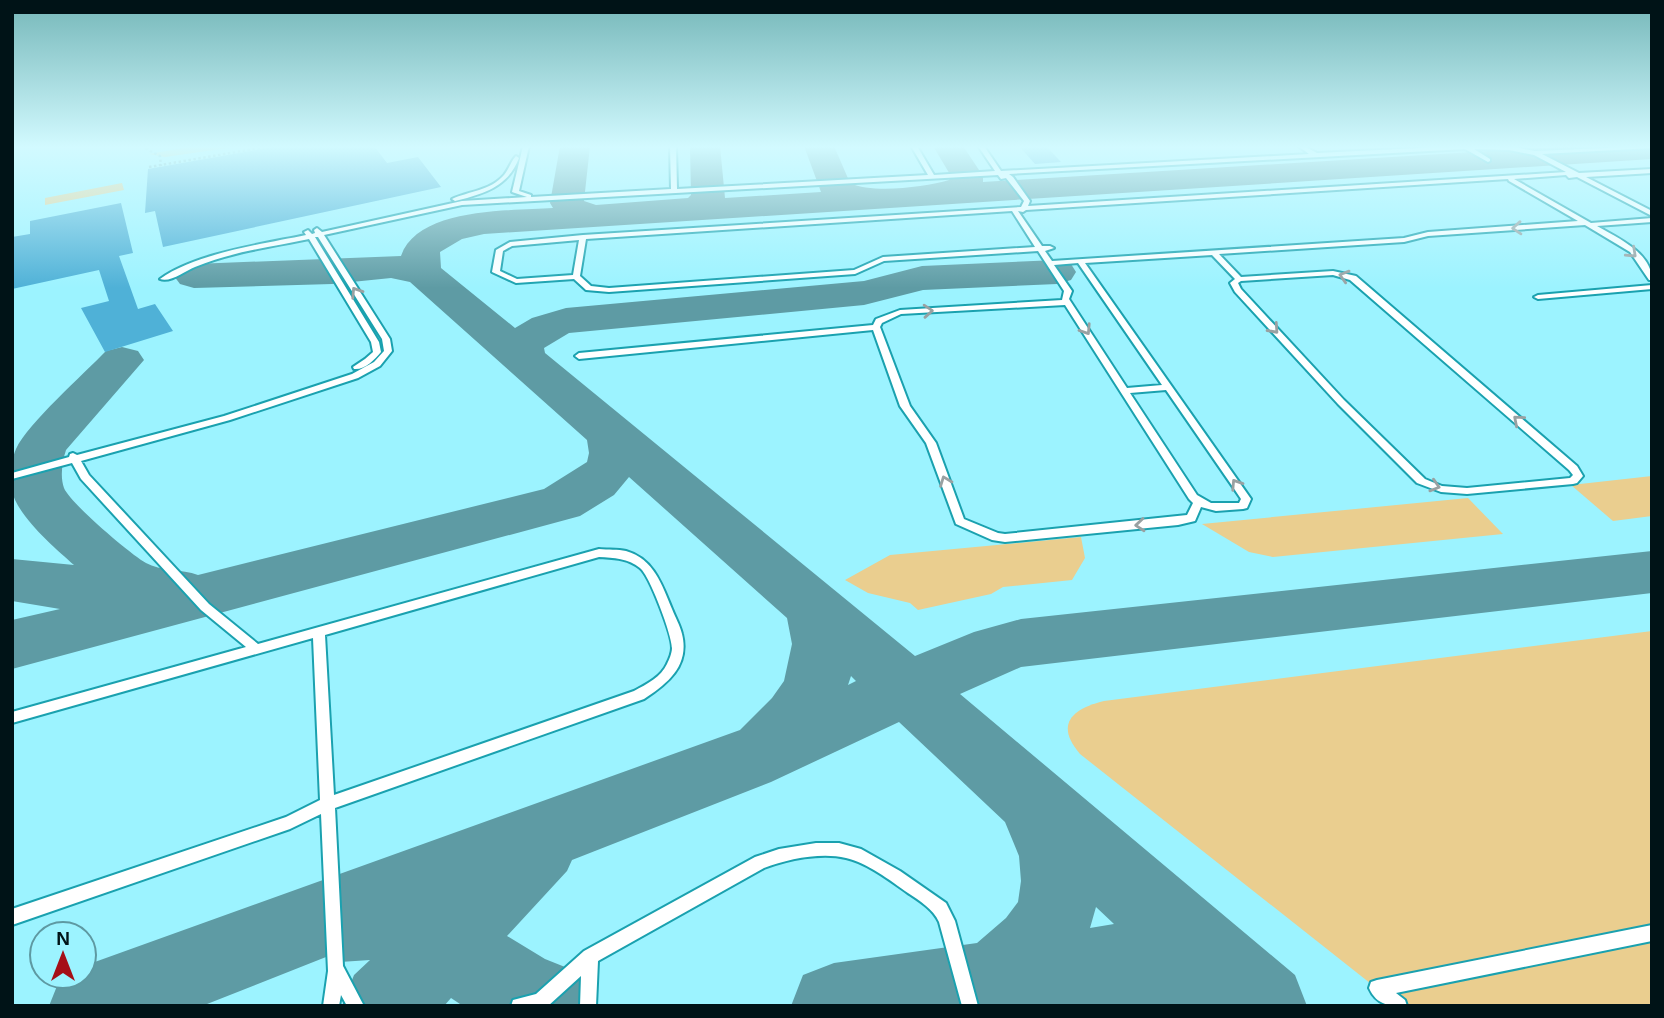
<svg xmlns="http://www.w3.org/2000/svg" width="1664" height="1018" font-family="Helvetica,sans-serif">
<rect width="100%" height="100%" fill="#9cf3ff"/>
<g fill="#eace8f">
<polygon points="195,146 241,146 165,157 149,154"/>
<polygon points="122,183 124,190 45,205 45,198"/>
<polygon points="1652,476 1652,516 1613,521 1571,485"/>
<polygon points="1468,498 1503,534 1273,557 1249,552 1202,524"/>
<polygon points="1081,537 1085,558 1072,580 1003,587 991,594 918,610 910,603 868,593 845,580 890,555"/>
<path d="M1652 631V1006H1399L1080 754C1055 725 1071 709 1104 701Z"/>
</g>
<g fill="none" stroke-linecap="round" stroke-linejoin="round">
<path fill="#5e9ba4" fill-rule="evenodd" d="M560 146H590L584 201 596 205 688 198 691 195 690 146H720L725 198 821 192 804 146H834L850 183C873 194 925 187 949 180L951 176 933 146H963L983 176V182L1573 146H1652V159L484 234 462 239 440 252 441 268 515 328 532 318 566 308 864 281 922 266 1057 260 1071 264 1076 272 1071 280 1057 284 923 290 864 305 569 333 544 348 545 353 915 656 974 632 1021 619 1652 551V593L1021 667 960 694 1295 975 1307 1006H791L803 975 834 963 977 943 1006 918 1018 902 1021 881 1019 856 1005 822 899 722 771 782 572 860 567 871 507 936 545 959 585 975 597 1006H463L451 998 444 1006H342L354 975 370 960 340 962 326 957 202 1006H49L61 976H84V966L92 963 740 730 772 698 784 681 792 644 787 618 629 477 614 495 580 516 12 669V620L60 609 12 601V559L74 565C55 548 18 517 12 491 9 480 11 460 16 449 28 423 84 374 106 351L122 347 138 351 144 360 66 450C62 462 60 477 64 488 70 503 130 554 146 563 160 571 182 569 198 575L544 489 587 462 589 453 587 440 410 282 391 278 332 284 194 288 180 284 174 276 180 268 194 264 401 256C418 207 511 211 553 208L550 203ZM851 676 856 681 848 685ZM1096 907 1114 924 1090 928Z"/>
</g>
<g fill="#4fb1d7">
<polygon points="278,146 374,146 387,163 418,157 441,187 163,247 155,211 145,213 148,169"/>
<polygon points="1019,146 1046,146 1061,162 1035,164"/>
<polygon points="121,203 133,253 119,256 138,309 155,304 173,331 105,352 81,308 109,301 99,270 12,289 12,237 30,234 30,221"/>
</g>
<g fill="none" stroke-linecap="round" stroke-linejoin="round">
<g stroke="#1aa1af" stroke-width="4">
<g id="service">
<path d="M523 146H529L519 191 531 195V197L671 189 670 146H676L677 189 928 175 911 146H917L934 175 995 171 978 146H984L1001 171 1309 154 1298 146H1304L1317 153 1459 146H1509L1535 151 1652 146V148L1542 154 1579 173 1652 169V173L1586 177 1652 211V216L1577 177 1569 178 1566 175 1514 179 1591 223 1652 218V222L1597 226C1618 238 1652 253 1652 280H1649L1630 252 1585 225 1428 236 1404 242 1219 254 1241 277 1333 271 1356 276 1577 466 1583 476 1577 483 1573 484 1467 494 1441 492 1417 483 1338 404 1235 292 1230 283 1235 279 1212 255 1085 263 1251 499 1247 508 1243 509 1216 511 1201 507 1195 521 1178 525 1005 542 992 540 956 524 926 443 900 406 873 330 579 359 575 356 579 353 873 325 876 319 900 310 1062 300 1064 291 1038 251 884 261 855 274 609 292 586 290 574 279 516 283 492 272 496 250 510 242 583 235 1021 207 1024 201 1006 178 1001 179 998 175 462 205 324 235 390 339 392 351 380 366 358 378 230 420 81 461 89 475 209 604 258 644 599 549C608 550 618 549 626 551 654 559 662 585 672 609 675 617 680 625 682 634 690 666 667 684 644 699L335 808 343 966 364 1006H347L341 995 339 1006H323L328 971 321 814 290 829 12 925V909L286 817 320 800 313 638 12 723V712L246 647 201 610 81 479 72 463 12 479V473L69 457 70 454 73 453 77 455 224 416 352 374 374 362 384 351 382 339 318 237H315L379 342 381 352C374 360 365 370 354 369L353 367 365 359 373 352 371 342 309 239C271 247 231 252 195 267 185 271 170 283 160 279 196 253 263 244 306 235L304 232 308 230 312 234 315 233 314 230 317 228 322 232 462 201 527 197 512 192ZM1465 149 1488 162 1490 161V159L1474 149 1509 150 1534 155 1566 172 1028 206 1030 201 1013 177 1009 174ZM1508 179 1509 181 1578 221 1428 232 1404 238 1052 261 1045 251 1054 248 1050 246H1042L1018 211 1023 212 1026 210ZM1012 211 1035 247 883 257 854 270 609 288 591 286 580 276 586 239ZM579 240 573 275 517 279 500 271 503 251 512 246ZM1078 263 1162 385 1127 388 1069 299 1072 291 1054 265ZM1333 275 1350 280 1569 470 1573 475 1570 478 1467 488 1442 486 1425 479 1344 400 1241 289 1238 283 1241 281ZM1065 305 1189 499 1193 503 1187 515 1005 534 998 533 964 519 936 443 910 406 880 327 882 323 901 314ZM1166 390 1235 490 1241 499 1239 503H1211L1197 495 1130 393ZM599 557C614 558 628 558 640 568 650 576 672 635 672 648 672 653 669 660 667 664 661 677 647 684 634 691L334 795 325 635Z"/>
<path d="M516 156 519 158C508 187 483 194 455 201L452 199C469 191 490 191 504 175 509 169 511 161 516 156Z"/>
<polygon points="1652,285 1652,289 1538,299 1534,297 1538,295"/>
<path d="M816 843H839L861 849 900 871 946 903 955 921 978 1006H962L939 922C933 909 920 901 908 893 891 881 866 862 846 858 821 852 788 859 764 868L598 961 596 1006H580L581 976 548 1006H511L513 1000 536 994 584 951 755 857 779 849Z"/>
<path d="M1652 925V941L1396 993 1405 1000 1407 1006C1390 1006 1377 1006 1369 988L1371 982 1377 980Z"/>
</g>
</g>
<g stroke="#68a8b2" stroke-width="2.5" stroke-dasharray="2.5 2.5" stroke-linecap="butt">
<polyline points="141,146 160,156 161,166"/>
<polyline points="149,167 271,146"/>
</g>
<use href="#service" fill="#fff" fill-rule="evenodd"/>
</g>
<defs><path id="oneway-chevron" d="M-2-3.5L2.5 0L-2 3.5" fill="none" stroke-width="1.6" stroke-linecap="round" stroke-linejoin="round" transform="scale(1.75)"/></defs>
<g stroke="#99a1a2">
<use href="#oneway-chevron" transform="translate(1517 228) rotate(176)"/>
<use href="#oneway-chevron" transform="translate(1632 253) rotate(43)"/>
<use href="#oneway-chevron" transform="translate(1344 276) rotate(-164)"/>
<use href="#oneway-chevron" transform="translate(356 292) rotate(-123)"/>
<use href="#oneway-chevron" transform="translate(928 311) rotate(-4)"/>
<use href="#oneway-chevron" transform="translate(1274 329) rotate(48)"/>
<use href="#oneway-chevron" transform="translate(1086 330) rotate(57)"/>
<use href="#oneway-chevron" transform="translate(1518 420) rotate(-139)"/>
<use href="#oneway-chevron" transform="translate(945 481) rotate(-111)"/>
<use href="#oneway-chevron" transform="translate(1236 484) rotate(-123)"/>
<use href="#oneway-chevron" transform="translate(1435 486) rotate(17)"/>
<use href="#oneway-chevron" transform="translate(1140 525) rotate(175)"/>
</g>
<linearGradient id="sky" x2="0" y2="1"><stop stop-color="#75b7b9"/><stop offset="0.51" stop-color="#d2faff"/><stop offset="1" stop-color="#d2faff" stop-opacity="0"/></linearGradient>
<rect width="1664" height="288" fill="url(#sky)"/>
<rect width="1664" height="1018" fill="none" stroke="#001317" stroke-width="28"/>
<g transform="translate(63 955)"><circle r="33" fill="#9cf3ff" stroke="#5e99a2" stroke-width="2"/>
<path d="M0-5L12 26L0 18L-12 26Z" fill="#a50f17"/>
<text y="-10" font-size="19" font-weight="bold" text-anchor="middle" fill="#001317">N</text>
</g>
</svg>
